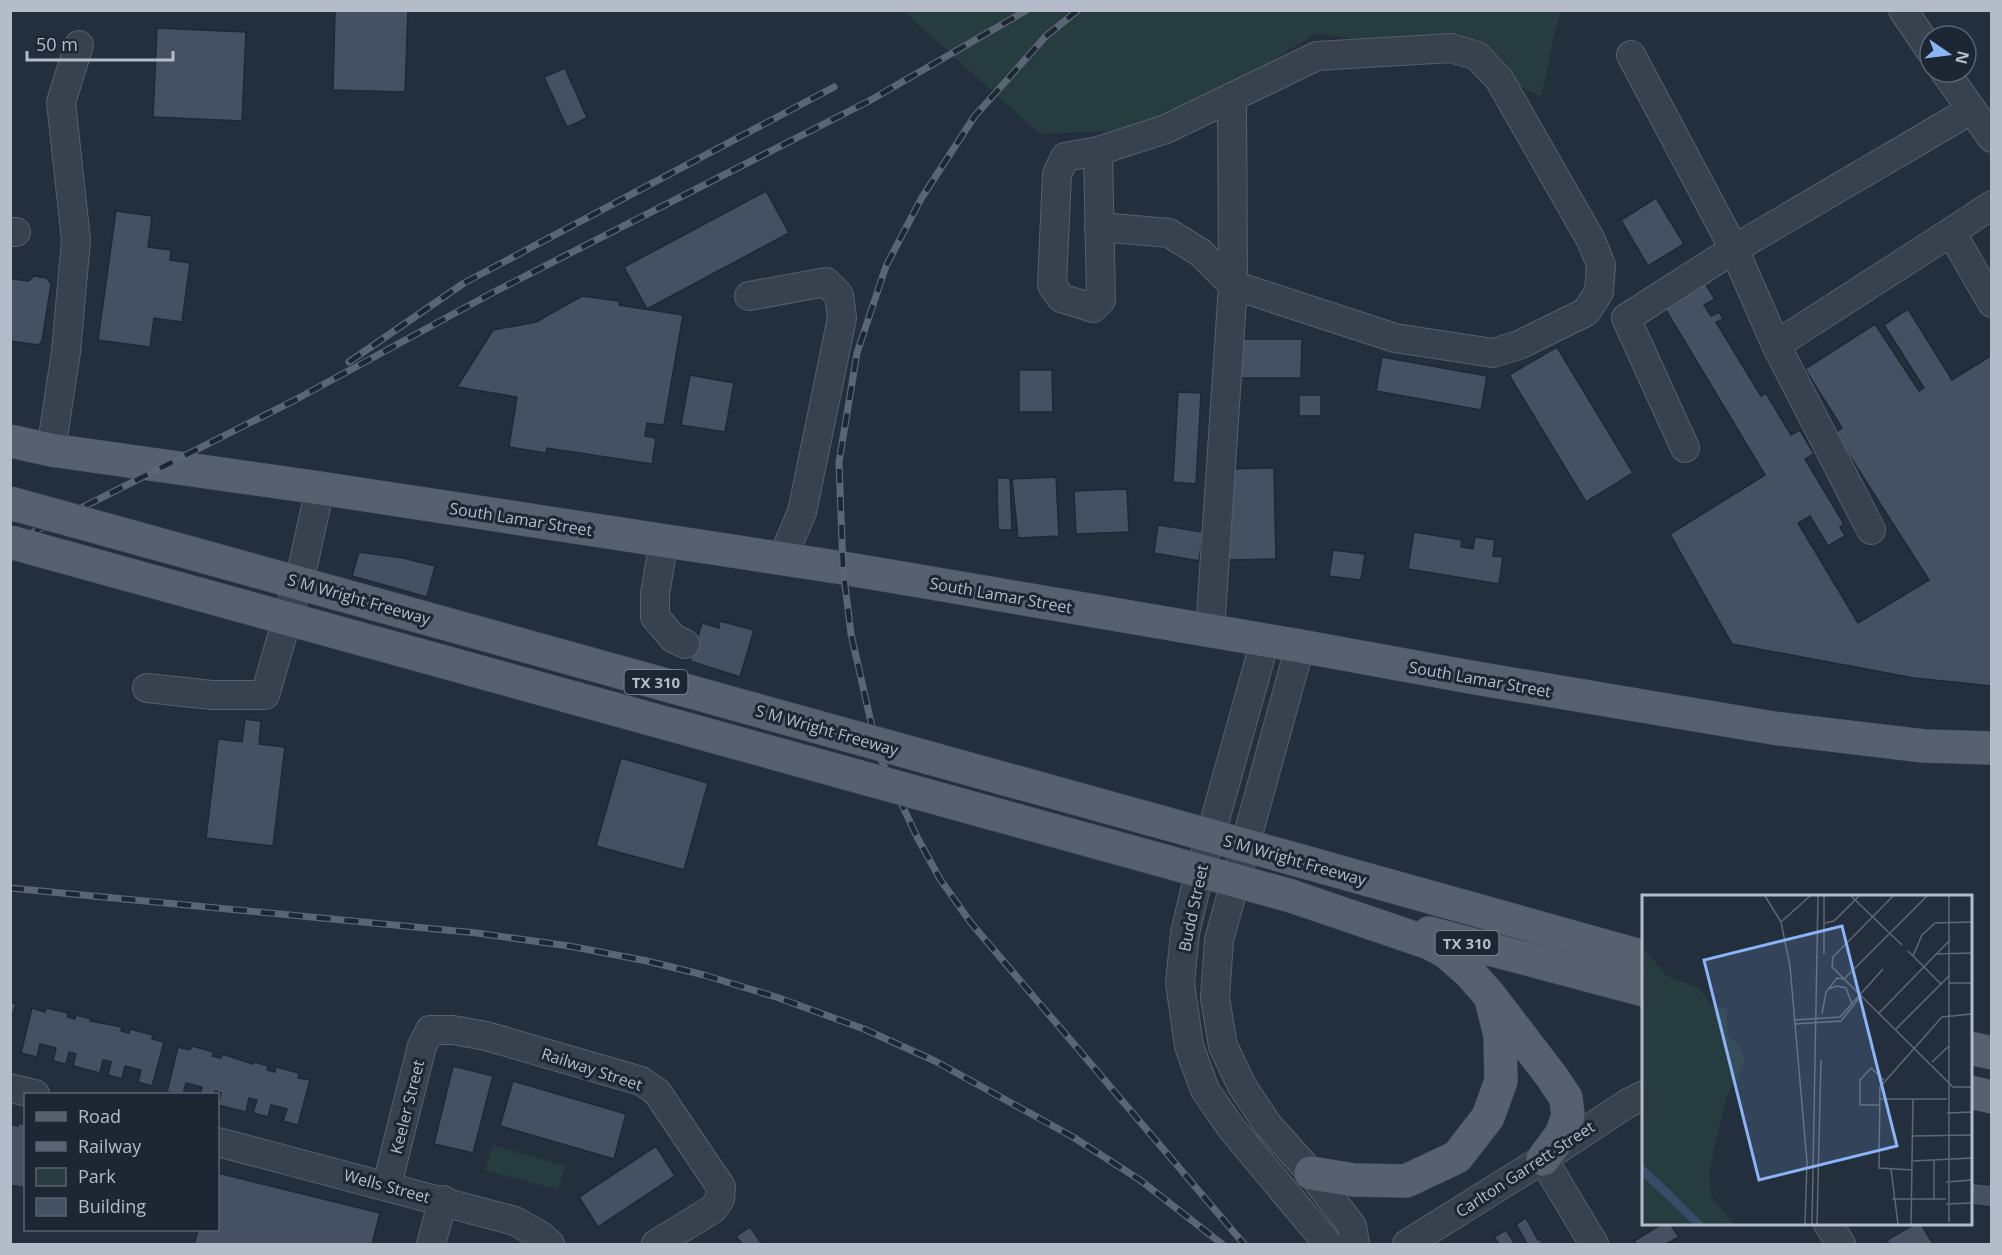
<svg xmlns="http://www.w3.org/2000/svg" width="2002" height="1255" font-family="'Open Sans',sans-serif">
<rect width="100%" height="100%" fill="#242f3e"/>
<g fill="#263c3f">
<polygon points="903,11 1560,11 1541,96 1450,54 1316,33 1166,129 1040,134"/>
<polygon points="493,1145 565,1166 558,1190 485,1170"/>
</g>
<g fill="#455162" stroke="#1f2835" stroke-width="1.5">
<polygon points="335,10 408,10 405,92 333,90"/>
<polygon points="157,28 246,32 242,121 153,117"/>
<polygon points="565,68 587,118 567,127 544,77"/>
<polygon points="766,191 789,233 647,309 624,267"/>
<polygon points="1656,198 1684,244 1648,266 1621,220"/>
<polygon points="116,211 152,216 148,247 171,250 170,260 190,263 182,322 154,318 150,347 98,340"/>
<polygon points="10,274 13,279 29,281 34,276 47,278 51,284 42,341 39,345 10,341"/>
<polygon points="1704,282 1715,299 1704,305 1711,316 1719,312 1723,319 1716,322 1761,396 1766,393 1791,435 1800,430 1814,454 1805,459 1844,524 1840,527 1845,536 1828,546 1810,516 1798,523 1858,623 1929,580 1835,433 1842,428 1805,369 1875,324 1919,391 1924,388 1884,325 1908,309 1952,380 1992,355 1992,686 1914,678 1732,644 1670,534 1765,475 1664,307"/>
<polygon points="582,296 619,301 619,305 683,315 664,425 647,423 645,436 656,438 652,464 547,448 546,453 509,447 517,397 457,387 493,330 536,322"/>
<polygon points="1233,339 1302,339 1301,378 1232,378"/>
<polygon points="1557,347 1633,473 1586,502 1509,375"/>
<polygon points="1382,357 1487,376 1481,410 1376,391"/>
<polygon points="1019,370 1052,370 1053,412 1019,412"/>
<polygon points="690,375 734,383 725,432 681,425"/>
<polygon points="1178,392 1201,393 1196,484 1173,482"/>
<rect x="1299" y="395" width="22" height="21"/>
<polygon points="1274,468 1276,559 1229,560 1227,469"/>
<polygon points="1056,477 1059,536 1018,538 1012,479"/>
<polygon points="997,478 1010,478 1012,530 998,530"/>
<polygon points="1127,489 1129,532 1076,534 1074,491"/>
<polygon points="1158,525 1203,532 1199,561 1154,553"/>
<polygon points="1414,532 1462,540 1461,547 1473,549 1475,537 1495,540 1493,556 1503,557 1499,584 1408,569"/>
<polygon points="1333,550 1365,554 1361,580 1329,576"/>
<polygon points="359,552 403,558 435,566 427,597 352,576"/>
<polygon points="720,621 754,630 740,677 690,661 702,623 719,628"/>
<polygon points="245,719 261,721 259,744 285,747 273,846 206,838 218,739 242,742"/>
<polygon points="621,758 708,783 684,870 596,846"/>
<polygon points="10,1002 16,1004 10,1022"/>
<polygon points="32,1008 45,1012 46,1008 68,1013 67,1017 75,1019 76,1015 91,1019 90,1021 122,1027 121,1031 129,1033 130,1029 153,1035 152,1039 164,1042 152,1086 138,1082 141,1070 125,1066 122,1079 108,1075 111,1062 103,1060 100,1073 73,1066 76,1054 69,1052 66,1064 53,1061 56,1048 40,1044 37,1057 21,1053"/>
<polygon points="192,1046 214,1052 212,1056 221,1058 222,1054 253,1064 254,1062 268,1066 267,1070 275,1072 276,1067 299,1073 298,1078 310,1080 298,1125 283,1121 287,1109 271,1105 268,1117 253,1113 257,1100 249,1098 246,1112 218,1105 221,1093 215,1091 215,1094 200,1094 202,1087 186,1083 183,1094 167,1092 178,1047 190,1050"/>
<polygon points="453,1066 493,1076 473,1153 434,1144"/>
<polygon points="513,1081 626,1114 614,1159 500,1126"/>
<polygon points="19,1123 26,1125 26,1188 10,1185 10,1124 18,1126"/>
<polygon points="656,1146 675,1176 598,1227 579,1197"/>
<polygon points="218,1173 380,1213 372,1244 194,1244 198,1230 218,1230"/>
<polygon points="1970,1183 1992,1185 1992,1207 1973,1205 1973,1198 1970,1198"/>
<polygon points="1526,1218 1538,1240 1540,1239 1543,1244 1527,1244 1516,1224"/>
<polygon points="1662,1224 1670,1224 1679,1237 1666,1244 1637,1244 1634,1241"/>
<polygon points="1915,1224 1921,1224 1933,1244 1889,1244 1887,1240"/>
<polygon points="750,1227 762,1244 742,1244 736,1236"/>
<polygon points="1506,1230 1515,1244 1499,1244 1494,1237"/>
</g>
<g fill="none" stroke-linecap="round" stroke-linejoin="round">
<g stroke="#565f6c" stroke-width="30">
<g id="minor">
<polyline points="1903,10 1930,50"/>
<polyline points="1631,55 1734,249 1626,318 1685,448"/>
<polyline points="1945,72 1992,138"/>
<polyline points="1098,151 1101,300 1093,308 1061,298 1052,285 1057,174 1065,157 1098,151 1166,129 1317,56 1451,48 1477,56 1499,79 1591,240 1601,265 1599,292 1586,312 1519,345 1493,353 1395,338 1233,285 1210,631"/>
<polyline points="1992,205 1951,232 1992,303"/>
<polyline points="1099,227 1169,233 1201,253 1233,285 1232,97"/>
<polyline points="10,232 16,232"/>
<polyline points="749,296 826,282 839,295 842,318 802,512 782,559"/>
<polyline points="1776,345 1734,249 1971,110"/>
<polyline points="51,450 66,352 76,240 61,102 79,45"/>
<polyline points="1871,530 1776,345 1951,232"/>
<polyline points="664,541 655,594 655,617 673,638 685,644"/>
<polyline points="1265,641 1195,891 1185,933 1180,983 1189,1046 1205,1090 1232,1129 1328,1244"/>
<polyline points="1300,646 1219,940 1215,998 1223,1046 1242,1086 1268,1125 1311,1173 1352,1226 1355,1244"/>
<polyline points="147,688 212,695 265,695 304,561 320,488"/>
<polyline points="10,1088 35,1094"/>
<polyline points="218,1142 515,1221 541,1236 550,1244"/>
<polyline points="1543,1159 1594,1244"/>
<polyline points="387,1185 422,1046 430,1030 453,1030 486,1036 641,1081 657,1092 721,1187 720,1199 713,1209 656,1244"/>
<polyline points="1828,1224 1841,1244"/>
<polyline points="431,1244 443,1200"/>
<polyline points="1407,1244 1543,1159 1628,1103 1644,1095"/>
</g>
</g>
<g stroke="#414a57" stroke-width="34">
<g id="major">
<polyline points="10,441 51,450 320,488 843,568 1300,646 1470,677 1773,728 1924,746 1992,748"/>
<polyline points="1301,861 1644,957"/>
<polyline points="1291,896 1429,943 1446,952 1469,972 1490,996 1552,1077 1566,1098 1568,1116 1561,1135 1543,1159"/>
<polyline points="1429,933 1644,990"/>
<polyline points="1970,1048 1992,1053"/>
<polyline points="1970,1092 1992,1097"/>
<polyline points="1311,1173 1354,1180 1406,1181 1457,1157 1488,1117 1501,1081 1500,1035 1492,1003"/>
</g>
</g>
<use href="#minor" stroke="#38414e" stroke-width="28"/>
<use href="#major" stroke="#56606e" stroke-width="33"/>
<g stroke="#5a6575" stroke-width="7">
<g id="rail">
<polyline points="1078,10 1045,37 974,117 921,199 886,266 857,353 839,462 843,568 851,634 878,753 917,837 940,879 971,923 1244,1244"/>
<polyline points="349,362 464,283 834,87"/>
<polyline points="10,544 293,401 492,293 869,101 1027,10"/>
<polyline points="10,888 477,933 569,946 647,961 704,975 776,997 864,1029 935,1061 1073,1137 1140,1180 1222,1244"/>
</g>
</g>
<use href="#rail" stroke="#1d2633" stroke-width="4.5" stroke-dasharray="14" stroke-linecap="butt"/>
<g stroke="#414a57" stroke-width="34" stroke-linecap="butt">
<g id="major-bridge">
<polyline points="10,503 1301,861"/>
<polyline points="10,542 1291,896"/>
</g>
</g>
<use href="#major-bridge" stroke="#56606e" stroke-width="33"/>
</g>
<g text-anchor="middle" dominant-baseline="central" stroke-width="6" stroke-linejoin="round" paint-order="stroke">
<g fill="#1d2633" stroke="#878f9c" stroke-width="1.5">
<rect x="624.5" y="670" width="63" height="24" rx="4.5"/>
<rect x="1435.5" y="931" width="63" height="24" rx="4.5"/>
</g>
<g font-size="15" font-weight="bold" fill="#b4bcc9">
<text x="656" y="682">TX 310</text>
<text x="1467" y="943">TX 310</text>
</g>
<g font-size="16" fill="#b4bcc9" stroke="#1d2633">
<text transform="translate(521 519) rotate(9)">South Lamar Street</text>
<text transform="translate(1001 595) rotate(10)">South Lamar Street</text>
<text transform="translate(359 599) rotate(16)">S M Wright Freeway</text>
<text transform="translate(1480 679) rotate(10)">South Lamar Street</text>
<text transform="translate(827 730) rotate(16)">S M Wright Freeway</text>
<text transform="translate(1295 860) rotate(16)">S M Wright Freeway</text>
<text transform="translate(1193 908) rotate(-78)">Budd Street</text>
<text transform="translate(592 1069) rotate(18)">Railway Street</text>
<text transform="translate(407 1107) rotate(-76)">Keeler Street</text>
<text transform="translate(1525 1169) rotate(-33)">Carlton Garrett Street</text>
<text transform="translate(387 1186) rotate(15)">Wells Street</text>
</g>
</g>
<g transform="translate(1642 895)">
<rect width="330" height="330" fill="#242f3e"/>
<path d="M0 52 24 80 58 94 73 114 85 113V140L99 153 103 167 84 203 67 278 69 301 91 329H0Z" fill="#263c3f"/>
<path d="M0 269 28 295 62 329H51L0 281Z" fill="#394c67"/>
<path fill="none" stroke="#5e6776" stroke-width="1.5" d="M123 1 139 27 148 71 165 267 163 329M209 1 260 50M251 1 191 62 190 72 311 192H330M307 1V327M139 27 168 1M183 28 192 26 217 1M266 56 299 89M182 59V1M294 59 330 58M271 61 280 40 293 28 330 27M202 84 285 1M307 88H330M186 94 195 91 204 93 210 109M237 118 308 45M180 119 184 97 195 83 202 84M152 125 198 122 241 74M153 129 199 126 218 102M254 134 307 81M290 167 307 151M237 204H305M237 210H218V185L229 173 242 185M305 218 330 217M271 241 330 240M271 266 330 263M249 274 256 329M271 275 237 273 238 192 300 122 330 119M304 287 330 285M250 304H304M292 304V265M304 309 330 308M170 329 176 1M175 329 179 165M269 329 271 204"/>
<path fill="#8ab4f8" fill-opacity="0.15" stroke="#8ab4f8" stroke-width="3" d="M200 31 255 251 117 285 62 65Z"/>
<rect width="330" height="330" fill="none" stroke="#b4bcc9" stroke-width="3"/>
</g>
<rect width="2002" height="1255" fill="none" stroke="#b4bcc9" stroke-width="24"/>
<rect x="24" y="1093" width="195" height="138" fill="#1d2633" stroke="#59626f" stroke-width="1.5"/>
<rect x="36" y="1112" width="30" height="9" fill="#56606e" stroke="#59626f" stroke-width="1.5"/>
<text x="78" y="1123" font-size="18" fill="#b4bcc9">Road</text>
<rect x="36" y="1142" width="30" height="9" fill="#5a6575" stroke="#59626f" stroke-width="1.5"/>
<text x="78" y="1153" font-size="18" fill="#b4bcc9">Railway</text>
<rect x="36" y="1168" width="30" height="18" fill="#263c3f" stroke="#59626f" stroke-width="1.5"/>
<text x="78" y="1183" font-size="18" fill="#b4bcc9">Park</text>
<rect x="36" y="1198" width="30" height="18" fill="#455162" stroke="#59626f" stroke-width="1.5"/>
<text x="78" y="1213" font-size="18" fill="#b4bcc9">Building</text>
<g transform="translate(1948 54) rotate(104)"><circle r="28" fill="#1d2633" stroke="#59626f" stroke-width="1.5"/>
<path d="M0-4.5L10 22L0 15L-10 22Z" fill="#8ab4f8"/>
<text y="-9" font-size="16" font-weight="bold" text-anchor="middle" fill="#b4bcc9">N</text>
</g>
<path d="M27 51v9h146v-9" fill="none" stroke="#b4bcc9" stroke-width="3"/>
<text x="36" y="51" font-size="18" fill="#b4bcc9" stroke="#1d2633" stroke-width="4.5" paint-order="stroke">50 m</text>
</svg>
